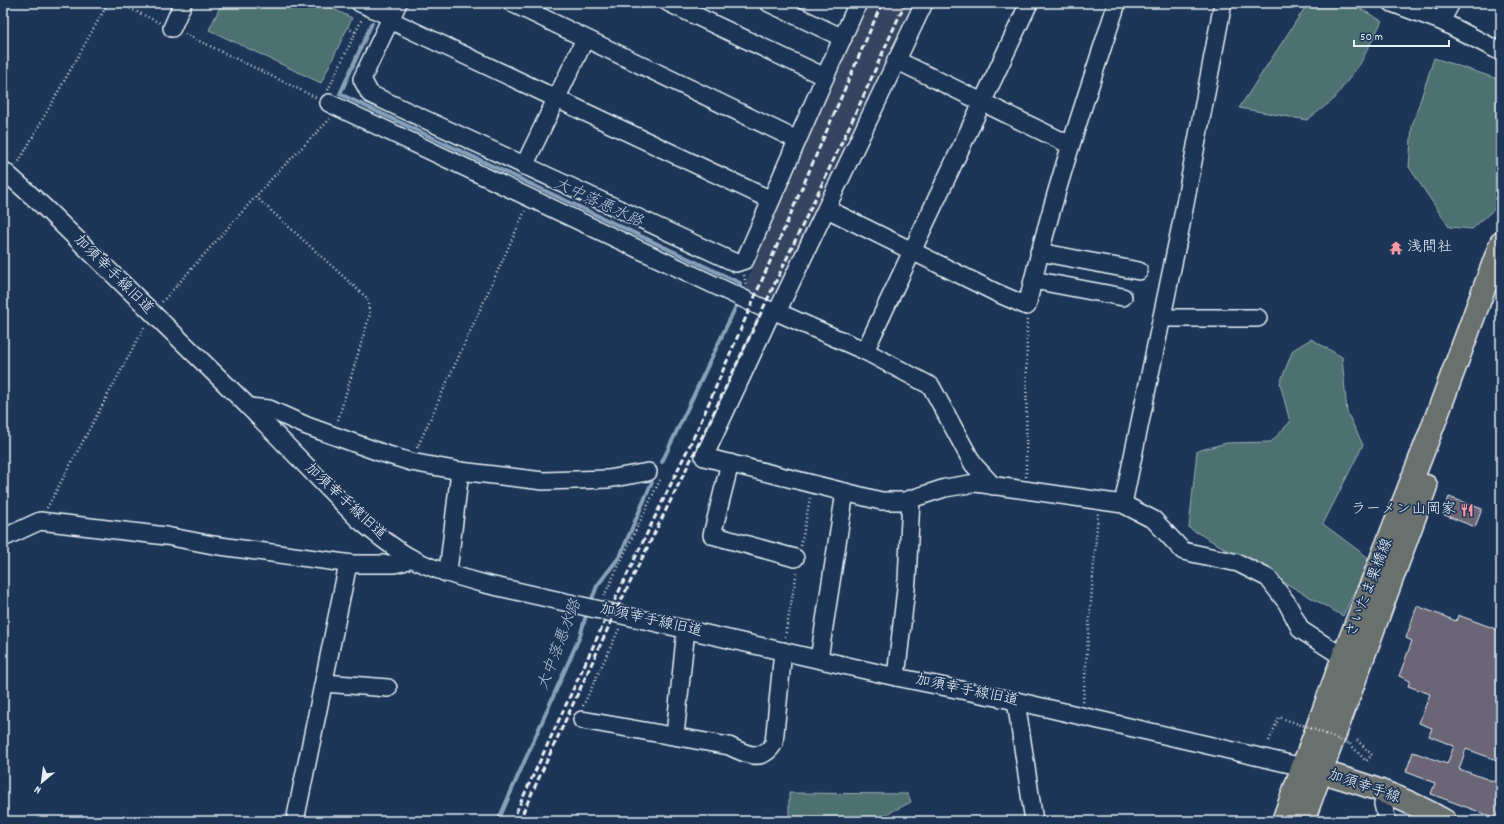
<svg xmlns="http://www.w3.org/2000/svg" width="1504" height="824" font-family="Dekko,'Klee One',sans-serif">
<rect width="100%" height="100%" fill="#1d3557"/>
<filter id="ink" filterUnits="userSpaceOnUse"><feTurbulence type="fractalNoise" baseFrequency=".025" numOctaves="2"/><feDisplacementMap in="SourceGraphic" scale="8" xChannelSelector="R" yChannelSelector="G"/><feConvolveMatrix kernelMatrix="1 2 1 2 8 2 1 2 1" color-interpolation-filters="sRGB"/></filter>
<g filter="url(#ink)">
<polygon fill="#344460" points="867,3 913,3 770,306 745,296 745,284"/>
<g fill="#4d6f70" stroke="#9ab0b4">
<polygon points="222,3 321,3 352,18 321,83 209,30"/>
<polygon points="1308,3 1350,3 1382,21 1360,64 1333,100 1307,120 1239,108"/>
<polygon points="1434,58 1501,80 1501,199 1500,204 1472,229 1449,227 1409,167 1412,126"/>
<polygon points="1311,339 1342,357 1347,412 1363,445 1323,524 1370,559 1343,616 1189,528 1197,451 1226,443 1271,442 1290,422 1280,383 1293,350"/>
<polygon points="789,793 908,794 911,802 873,821 789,821"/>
</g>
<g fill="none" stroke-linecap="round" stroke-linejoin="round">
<g stroke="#89a1ba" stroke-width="4">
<polyline points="372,23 340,94 740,283 739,291"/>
<polyline points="662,462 739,300"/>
<polyline points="590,604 597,586 620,556 652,482"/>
<polyline points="498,821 580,636 587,612"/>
</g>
</g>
<g fill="#6a6675" stroke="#e8f1f8">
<polygon points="1449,497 1482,509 1475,527 1442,514"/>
<polygon points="1417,606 1456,621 1458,615 1501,631 1501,748 1497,760 1466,749 1459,769 1501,784 1501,820 1431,794 1435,783 1406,772 1413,752 1447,764 1454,746 1429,736 1432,728 1419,723 1430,694 1408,686 1410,681 1399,676 1412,641 1406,638"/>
</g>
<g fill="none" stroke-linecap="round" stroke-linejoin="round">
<g stroke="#e8f1f8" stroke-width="20">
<g id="minor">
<polyline points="360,3 391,17"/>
<polyline points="398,3 362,79 370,94 736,263 745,260 825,77 858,3"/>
<polyline points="512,3 797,140"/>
<polyline points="669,3 825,77"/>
<polyline points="769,3 843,38"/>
<polyline points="924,3 777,312 865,351 931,386 973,464 993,486"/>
<polyline points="1392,3 1441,21 1501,52"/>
<polyline points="390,20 771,200"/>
<polyline points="1441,21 1451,3"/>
<polyline points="172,28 183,3"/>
<polyline points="896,60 1070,145"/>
<polyline points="329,103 763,308 772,311"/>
<polyline points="524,166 585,39"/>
<path d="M3 170 43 206 249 407 358 519C375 533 392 548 411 558 434 570 459 577 485 584L896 677 1016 701 1303 767"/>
<path d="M827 209 997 293 1027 306C1050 203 1084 103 1117 3"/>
<polyline points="1039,252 1139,271"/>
<polyline points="1033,280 1123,297"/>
<polyline points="777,312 772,311 704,457 881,501 905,501 945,488 976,483 1123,504 1154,520 1183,551 1238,563 1268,578 1287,603 1301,630 1343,657"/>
<polyline points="1162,318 1258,318"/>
<polyline points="865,351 1029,3"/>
<polyline points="249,407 269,409 307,426 382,453 411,462 460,471 543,481 608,479 648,472"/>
<polyline points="730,463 712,535 795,558"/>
<polyline points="1123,504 1181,225 1223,3"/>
<polyline points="3,538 40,521 166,536 213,545 352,564 394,564 403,562 411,558"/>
<polyline points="446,573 449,563 460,471"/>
<polyline points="819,659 845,492"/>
<polyline points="896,677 907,580 911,499"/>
<polyline points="324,683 388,688"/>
<polyline points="1016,701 1034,821"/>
<path d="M582 720 729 746C745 754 763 763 774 743L783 651"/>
<polyline points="675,735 686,629"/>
<polyline points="1387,794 1383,804 1387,821"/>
<polyline points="295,821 348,564"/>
</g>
</g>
<g stroke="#e8f1f8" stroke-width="25">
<g id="major">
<path d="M1308 768C1355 781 1403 796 1445 821"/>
<polyline points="1283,821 1343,657 1433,426 1501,243"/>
<polyline points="1303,821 1426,486"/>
</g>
</g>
<g stroke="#e8f1f8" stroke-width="2.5" stroke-dasharray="1 3" stroke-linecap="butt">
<polyline points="119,3 160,23"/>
<polyline points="337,3 348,8"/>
<polyline points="347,28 355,32"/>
<polyline points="185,34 317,98"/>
<polyline points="328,90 362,19"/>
<polyline points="17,165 108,3"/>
<polyline points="256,197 367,298 370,314 337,423"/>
<polyline points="744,275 746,285"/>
<polyline points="162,302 274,176 330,119"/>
<polyline points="417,448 525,211"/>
<polyline points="1026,477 1027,320"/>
<polyline points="47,508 145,326"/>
<polyline points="801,546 810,498"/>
<polyline points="604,596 660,480"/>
<polyline points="785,637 797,571"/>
<polyline points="1083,702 1098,513"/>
<polyline points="583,706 619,629"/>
<polyline points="1269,741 1279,717 1301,725"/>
<polyline points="1350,744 1366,761 1372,755 1356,739"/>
</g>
<use href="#minor" stroke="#1d3557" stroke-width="17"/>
<use href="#major" stroke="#6b706d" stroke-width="22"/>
<g stroke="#e8f1f8" stroke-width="3" stroke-dasharray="6 3" stroke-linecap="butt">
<polyline points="512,821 609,612 698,428 882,3"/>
<polyline points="519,821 615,613 705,431 858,108 905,3"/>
</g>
<polyline stroke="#e8f1f8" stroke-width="2.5" stroke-dasharray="1 3" stroke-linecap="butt" points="1303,725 1350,744"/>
</g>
</g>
<defs>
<g id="temple-bare" transform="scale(1.08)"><path d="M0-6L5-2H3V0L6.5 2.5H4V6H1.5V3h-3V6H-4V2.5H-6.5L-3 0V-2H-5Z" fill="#ff9aa2" stroke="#1d3557" stroke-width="2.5" paint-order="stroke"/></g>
<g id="restaurant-bare" transform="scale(1.08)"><path d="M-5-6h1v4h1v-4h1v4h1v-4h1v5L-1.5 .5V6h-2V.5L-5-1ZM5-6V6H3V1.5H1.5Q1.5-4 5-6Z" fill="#ff9aa2" stroke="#1d3557" stroke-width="2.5" paint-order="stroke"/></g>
</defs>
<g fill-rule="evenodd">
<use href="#temple-bare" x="1396" y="248"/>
<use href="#restaurant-bare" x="1467" y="510"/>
</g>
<g text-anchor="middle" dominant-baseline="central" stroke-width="3.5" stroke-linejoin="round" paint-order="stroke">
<g font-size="15" fill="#e8f1f8" stroke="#1d3557" text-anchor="start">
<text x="1407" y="248">浅間社</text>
<text x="1456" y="510" text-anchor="end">ラーメン山岡家</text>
</g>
<g font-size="15" fill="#e8f1f8" stroke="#1d3557">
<text transform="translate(113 275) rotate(45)">加須幸手線旧道</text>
<text transform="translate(345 502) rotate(43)">加須幸手線旧道</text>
<text transform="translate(1370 588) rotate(-69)">さいたま栗橋線</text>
<text transform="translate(651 621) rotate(13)">加須幸手線旧道</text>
<text transform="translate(967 691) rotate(12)">加須幸手線旧道</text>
<text transform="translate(1364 787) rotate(19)">加須幸手線</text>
</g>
<g font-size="16" font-style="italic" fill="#b0c2d4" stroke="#1d3557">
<text transform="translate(598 203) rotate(25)">大中落悪水路</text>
<text transform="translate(560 645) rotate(-69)">大中落悪水路</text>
</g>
</g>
<rect width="1504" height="824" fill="none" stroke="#1d3557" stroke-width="16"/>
<rect x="8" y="8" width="1488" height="808" fill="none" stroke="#e8f1f8" stroke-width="1.5" filter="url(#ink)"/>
<g transform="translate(42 782) rotate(209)" stroke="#1d3557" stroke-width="3" paint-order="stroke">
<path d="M0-3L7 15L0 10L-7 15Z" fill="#e8f1f8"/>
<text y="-6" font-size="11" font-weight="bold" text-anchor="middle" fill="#e8f1f8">N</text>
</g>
<path d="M1354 40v6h95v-6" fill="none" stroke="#e8f1f8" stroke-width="2"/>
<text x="1360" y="40" font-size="12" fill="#e8f1f8" stroke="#1d3557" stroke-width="3" paint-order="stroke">50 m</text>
</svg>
